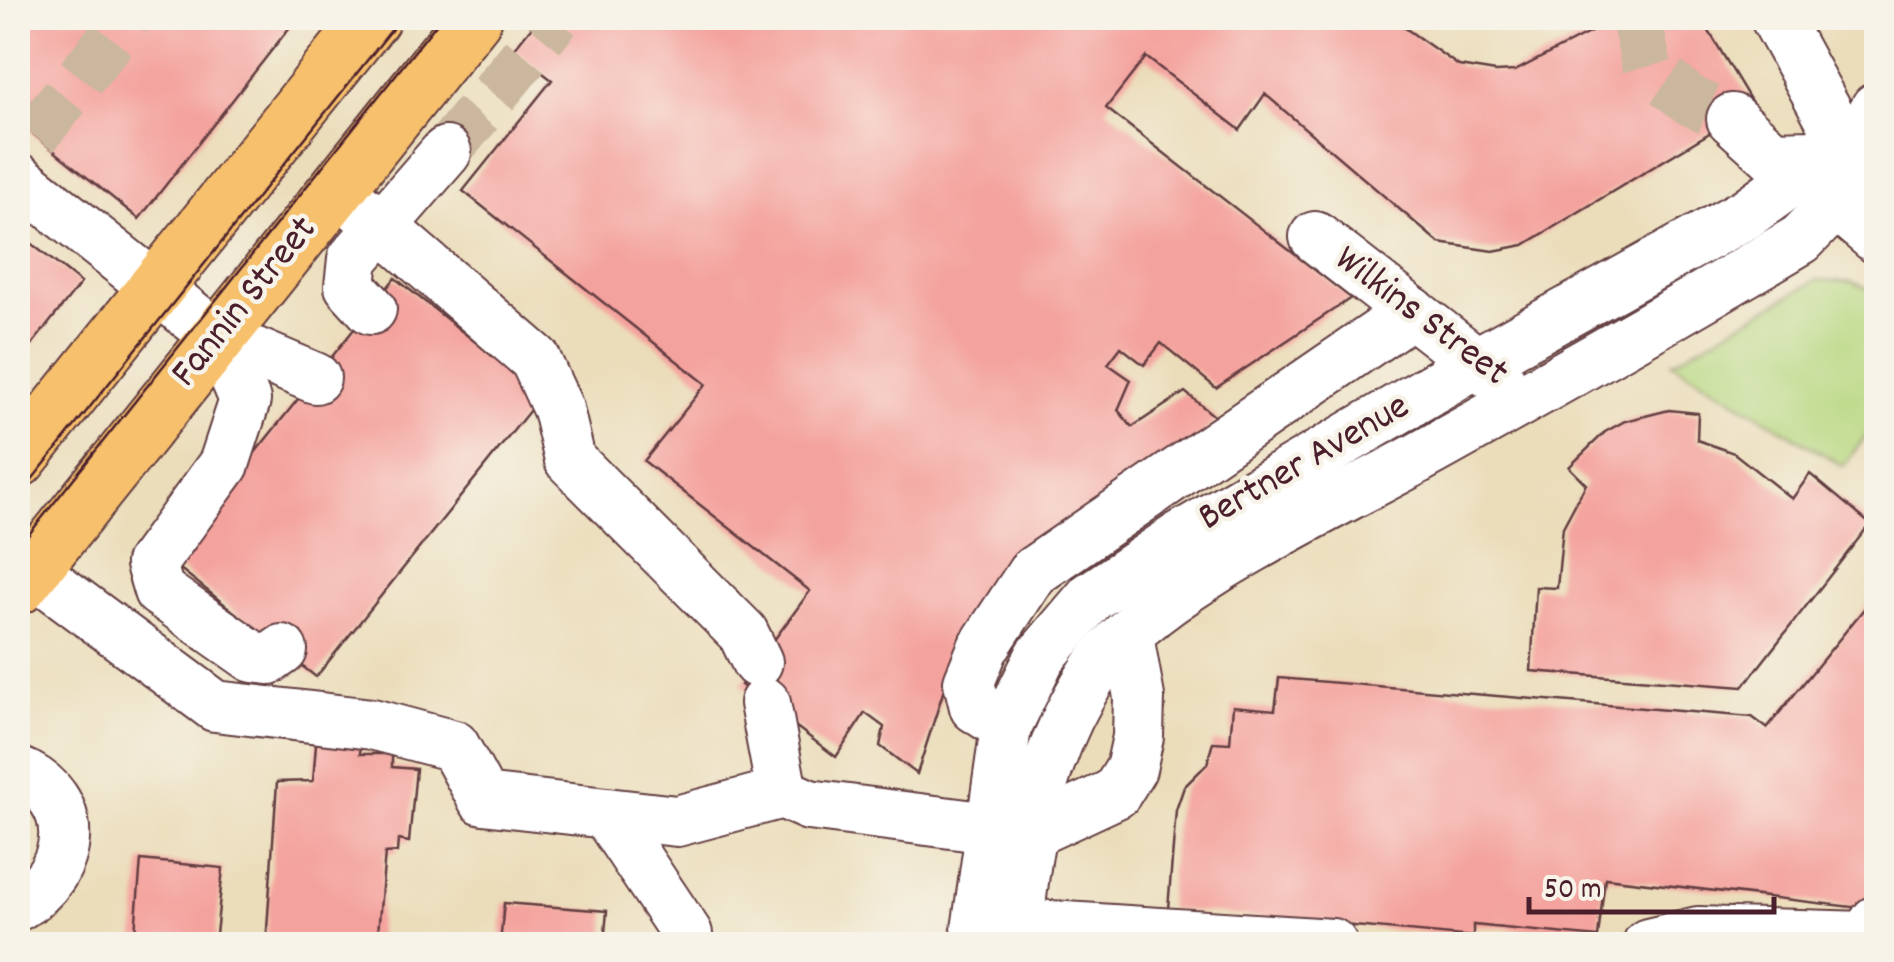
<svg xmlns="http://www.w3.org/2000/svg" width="1894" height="962" font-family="Dekko,sans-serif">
<rect width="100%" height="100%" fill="#f7f3e8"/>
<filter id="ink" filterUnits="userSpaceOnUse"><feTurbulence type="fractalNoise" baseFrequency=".01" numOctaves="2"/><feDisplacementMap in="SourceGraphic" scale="20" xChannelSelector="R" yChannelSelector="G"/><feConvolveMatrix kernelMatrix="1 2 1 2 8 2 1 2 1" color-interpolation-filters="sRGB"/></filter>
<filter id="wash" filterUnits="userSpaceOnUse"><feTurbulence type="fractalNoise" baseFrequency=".0048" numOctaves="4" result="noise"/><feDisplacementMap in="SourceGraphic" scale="40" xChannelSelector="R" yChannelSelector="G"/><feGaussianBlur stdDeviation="2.25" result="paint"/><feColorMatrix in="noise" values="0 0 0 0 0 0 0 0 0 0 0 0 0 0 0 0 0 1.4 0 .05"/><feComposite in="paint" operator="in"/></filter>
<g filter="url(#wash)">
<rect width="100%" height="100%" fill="#ebddba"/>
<polygon fill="#b6d77e" stroke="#807b54" stroke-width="2.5" points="1817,280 1852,282 1876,292 1876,423 1843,466 1672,362"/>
<g id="blocks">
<g fill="#f4a29d">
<polygon points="18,18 297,18 139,219 18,122"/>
<polygon points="539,18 1391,18 1459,66 1496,72 1515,71 1618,18 1701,18 1754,106 1524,245 1493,251 1439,243 1265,94 1240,130 1146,57 1106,108 1351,298 1216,388 1161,343 1144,365 1121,347 1108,364 1131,380 1118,410 1132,427 1185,392 1218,419 947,680 917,774 880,746 884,727 865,713 836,757 741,685 810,591 644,461 706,384 463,191 552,80 513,50"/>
<polygon points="1559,18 1610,18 1610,19 1585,26"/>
<polygon points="18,233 81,283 18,362"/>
<polygon points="395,278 542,395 316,677 169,560"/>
<polygon points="1669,410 1698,413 1697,440 1734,453 1792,499 1810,474 1870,524 1743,687 1531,671 1536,587 1557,588 1563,527 1586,484 1569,467 1605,432 1625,421"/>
<polygon points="1876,594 1876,885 1860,908 1605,878 1598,937 1473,925 1473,937 1168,909 1176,810 1184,787 1207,764 1213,742 1230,743 1233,706 1275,710 1279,678 1752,717 1767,728"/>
<polygon points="317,732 361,735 360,754 392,754 392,767 416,769 409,842 398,840 397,852 385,853 377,944 266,944 277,782 313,781"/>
<polygon points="141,860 223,868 215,944 134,944"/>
<polygon points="504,903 607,911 604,944 500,944"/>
</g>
</g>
</g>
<g filter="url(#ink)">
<use href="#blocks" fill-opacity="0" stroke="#623c40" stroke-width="2.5"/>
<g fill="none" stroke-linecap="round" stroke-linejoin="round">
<g stroke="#cbb79d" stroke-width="50" stroke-dasharray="50 25" stroke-linecap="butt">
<polyline points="1636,18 1647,67 1691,101 1732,119"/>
<polyline points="34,136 128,18"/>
<polyline points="446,152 556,18"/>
</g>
<g stroke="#623c40" stroke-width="54">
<g id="minor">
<polyline points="1732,119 1773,156 1850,154 1776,18"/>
<polyline points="18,178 218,337 315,378"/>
<polyline points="1811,183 1876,238"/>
<polyline points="338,189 535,359 558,409 570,460 743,633 757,662"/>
<polyline points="1315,237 1500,381"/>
<polyline points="371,309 350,286 353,259 446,152"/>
<polyline points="218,337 245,400 224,464 151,564 159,591 253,657 269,659 282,650"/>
<polyline points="32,570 215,706 372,724 454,746 483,799 677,821 782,793 809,805 1030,833 1116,793 1131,769 1138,737 1139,697 1128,636"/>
<polyline points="765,703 782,793"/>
<polyline points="1006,727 975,707 969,682 983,648 1033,572 1412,312"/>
<path d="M18 772C84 798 75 874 18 905"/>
<polyline points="606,813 687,934"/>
<polyline points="1018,924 1332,944"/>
<polyline points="975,944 1006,727 1040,657 1091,597 1180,537 1474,364 1747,213 1801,174 1850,154"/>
<path d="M1016 944C1026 843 1037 759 1094 672 1147 590 1332 506 1420 457 1548 386 1675 314 1801 239L1835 204 1850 154 1876 108"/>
<polyline points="1648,944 1698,932 1865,937 1876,921"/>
</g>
</g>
<g stroke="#623c40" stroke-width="59">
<g id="major">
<polyline points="18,460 372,18"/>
<polyline points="18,587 474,18"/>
</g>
</g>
<use href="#minor" stroke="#fff" stroke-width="50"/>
<use href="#major" stroke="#f7c06c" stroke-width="55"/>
<g stroke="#4a1f2b" stroke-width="2.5">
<polyline points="18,497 401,18"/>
<polyline points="18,548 441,18"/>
</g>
</g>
</g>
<g text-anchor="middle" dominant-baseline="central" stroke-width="9" stroke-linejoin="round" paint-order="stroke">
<g font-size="40" fill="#4a1f2b" stroke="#f7f3e8">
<text transform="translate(246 303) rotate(-51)">Fannin Street</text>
<text transform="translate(1420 318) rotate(37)">Wilkins Street</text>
<text transform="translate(1305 464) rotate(-30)">Bertner Avenue</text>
</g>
</g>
<rect width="1894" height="962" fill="none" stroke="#f7f3e8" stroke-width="60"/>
<path d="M1529 897v15h245v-15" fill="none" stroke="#4a1f2b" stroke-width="5"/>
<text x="1544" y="897" font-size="30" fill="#4a1f2b" stroke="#f7f3e8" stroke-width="8" paint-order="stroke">50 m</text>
</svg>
